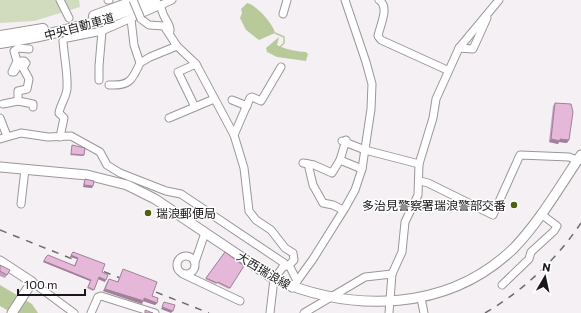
<svg xmlns="http://www.w3.org/2000/svg" width="581" height="313" font-family="Commissioner,'Noto Sans JP',sans-serif">
<rect width="100%" height="100%" fill="#f5f0f4"/>
<polygon fill="#d1dcbe" points="0,0 79,0 80,7 34,21 0,23"/>
<g fill="#b9ca9a">
<path d="M247 3C255 4 274 24 275 33L259 40 246 30 240 18 242 13 241 9Z"/>
<path d="M279 37 277 45C284 49 298 52 306 52L308 54 306 61 277 57 267 52 266 48Z"/>
<polygon points="0,285 32,304 38,313 12,313 0,306"/>
</g>
<g fill="none" stroke-linecap="round" stroke-linejoin="round">
<polyline stroke="#b9ca9a" stroke-width="1.5" points="275,33 284,37 284,43 280,47"/>
<g stroke="#9b9699" stroke-width="9">
<g id="minor">
<polyline points="60,0 69,18"/>
<polyline points="108,0 109,0"/>
<path d="M379 0C390 7 380 25 378 36L381 40 447 70"/>
<polyline points="161,5 172,0"/>
<polyline points="283,14 287,0"/>
<polyline points="131,19 134,45 140,63 150,57 177,46"/>
<path d="M67 38 102 31 161 5C161 17 171 23 170 31"/>
<polyline points="459,48 473,49 487,18"/>
<polyline points="99,80 99,66 102,31"/>
<path d="M109 85C129 86 132 81 140 63"/>
<polyline points="232,100 247,106"/>
<polyline points="18,101 18,91 27,89 29,79 23,68 26,63 24,61 21,61 14,72 12,72 17,61 14,51 18,48 29,49"/>
<polyline points="3,104 18,101 33,104 33,107"/>
<polyline points="195,107 178,72 196,64"/>
<polyline points="0,118 7,136"/>
<polyline points="169,118 214,99"/>
<polyline points="234,135 250,98 252,97 261,101 281,67"/>
<path d="M60 137 64 118 59 113C60 105 66 98 67 89 68 73 64 57 63 41"/>
<polyline points="0,139 21,133 48,137 71,136 100,152 107,165 120,173 166,191 181,194 284,263 283,267 289,265 294,260 293,253 285,248 271,230 256,220 249,211 244,168 234,135 196,64 177,46 164,26 149,25 141,19"/>
<polyline points="342,141 365,150 419,164"/>
<polyline points="340,160 362,169"/>
<polyline points="303,163 314,165 332,173 340,160 346,140"/>
<polyline points="308,164 313,185 323,203 333,205 343,210"/>
<polyline points="420,181 428,183 493,215 520,155 569,157 577,160"/>
<polyline points="21,204 25,169"/>
<circle cx="186" cy="265" r="9"/>
<polyline points="195,262 205,233"/>
<polyline points="289,265 297,281"/>
<polyline points="183,274 240,301"/>
<polyline points="32,282 74,313"/>
<polyline points="502,285 529,259 531,252 554,231 557,226 541,214"/>
<polyline points="292,288 313,259 345,208 355,190 362,169 371,109 372,84 366,62 345,0"/>
<polyline points="421,298 424,313"/>
<polyline points="91,313 98,297 101,296 155,313"/>
<polyline points="270,313 274,279 283,267"/>
<polyline points="304,313 365,277 392,274"/>
<polyline points="389,313 392,274 402,252 405,222 418,195 419,164 433,118 436,99 459,48 499,0"/>
</g>
</g>
<g stroke="#9b9699" stroke-width="11">
<g id="major">
<path d="M0 167 87 175 127 185 155 199 274 279C353 313 448 312 514 248 540 221 560 186 581 155"/>
<polyline points="0,261 32,282 12,313"/>
</g>
</g>
<g stroke="#9b9699" stroke-width="12">
<g id="highway">
<polyline points="94,16 137,0"/>
<polyline points="0,36 43,29"/>
<path d="M0 43C56 35 103 22 155 0"/>
</g>
</g>
<use href="#minor" stroke="#fff" stroke-width="7"/>
<use href="#major" stroke="#fff" stroke-width="9"/>
<use href="#highway" stroke="#fff" stroke-width="10"/>
<g stroke="#6e6b6d" stroke-width="1.5" stroke-dasharray="7 7" stroke-linecap="butt">
<polyline points="0,230 130,282"/>
<polyline points="143,287 209,313"/>
<path d="M485 313C524 290 556 260 581 223"/>
</g>
<g stroke="#9b9699" stroke-width="9" stroke-linecap="butt">
<polyline id="minor-bridge" points="133,0 141,19"/>
</g>
<use href="#minor-bridge" stroke="#fff" stroke-width="7"/>
</g>
<g fill="#c59ebb">
<polygon points="555,103 567,143 559,142 558,144 549,142 553,106"/>
<polygon points="85,179 92,188 83,187 84,181"/>
<polygon points="73,252 102,272 105,282 98,279 93,291 87,288 90,281 43,262 46,257 74,266 77,259 70,257"/>
<polygon points="225,252 244,266 229,289 217,283 216,284 205,279"/>
<polygon points="0,265 7,275 5,278 0,276"/>
<polygon points="123,269 152,296 157,303 155,305 143,301 142,304 103,291 107,282 109,279 117,282 122,272"/>
</g>
<g fill="#a08198">
<polygon points="551,139 560,139 569,140 567,143 559,142 558,144 549,142"/>
<polygon points="71,154 84,155 83,156 70,155"/>
<polygon points="84,185 93,186 92,188 83,187"/>
<polygon points="71,255 78,258 77,259 70,257"/>
<polygon points="44,261 91,280 90,281 43,262"/>
<polygon points="99,277 106,280 105,282 98,279"/>
<polygon points="105,289 144,298 157,303 155,305 143,301 142,304 103,291"/>
<polygon points="162,307 173,311 171,313 161,309"/>
</g>
<g fill="#e5b8d9" stroke="#a08198">
<polygon points="555,103 571,104 573,112 569,140 560,139 560,141 551,139"/>
<polygon points="72,145 85,148 84,155 71,154"/>
<polygon points="85,179 94,181 93,186 84,185"/>
<polygon points="73,252 105,264 102,272 108,275 106,280 99,277 94,290 88,287 91,280 44,261 46,257 48,255 75,266 78,258 71,255"/>
<polygon points="225,252 244,266 230,288 218,282 217,283 206,278"/>
<polygon points="0,265 10,270 7,275 0,271"/>
<polygon points="123,269 157,282 152,296 158,298 157,303 144,298 144,301 105,289 109,279 118,282"/>
<polygon points="164,302 175,305 173,311 162,307"/>
<polygon points="145,310 153,313 145,313"/>
</g>
<g fill="#4d620c" stroke="#fff" stroke-width="1.5">
<circle cx="514" cy="205" r="4"/>
<circle cx="148" cy="213" r="4"/>
</g>
<g text-anchor="middle" dominant-baseline="central" stroke-width="3" stroke-linejoin="round" paint-order="stroke">
<g font-size="12" fill="#181618" stroke="#fff">
<text transform="translate(79 26) rotate(-15)">中央自動車道</text>
<text transform="translate(264 270) rotate(31)">大西瑞浪線</text>
</g>
<g font-size="12" fill="#181618" stroke="#fff" text-anchor="end">
<text x="506" y="205">多治見警察署瑞浪警部交番</text>
<text x="156" y="213" text-anchor="start">瑞浪郵便局</text>
</g>
</g>
<g transform="translate(545 277) rotate(9)" stroke="#ffffff" stroke-width="3" paint-order="stroke">
<path d="M0-3L7 15L0 10L-7 15Z" fill="#181618"/>
<text y="-6" font-size="11" font-weight="bold" text-anchor="middle" fill="#181618">N</text>
</g>
<path d="M18 289v6h67v-6" fill="none" stroke="#181618" stroke-width="2"/>
<text x="24" y="289" font-size="12" fill="#181618" stroke="#ffffff" stroke-width="3" paint-order="stroke">100 m</text>
</svg>
